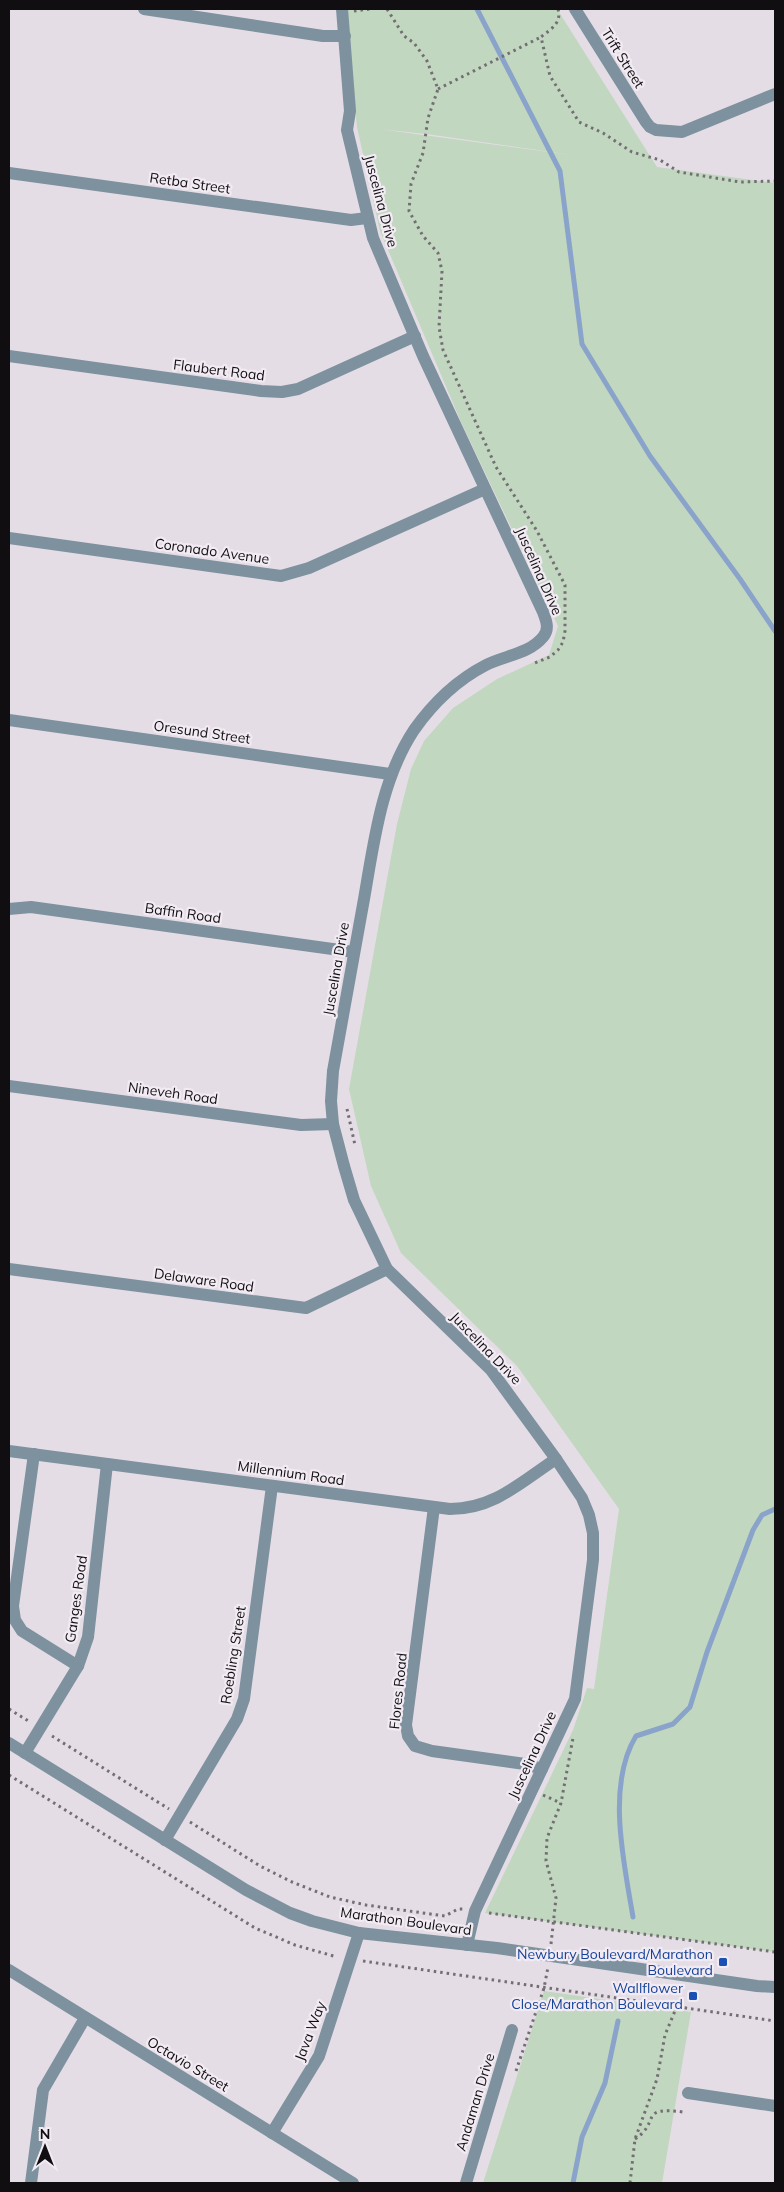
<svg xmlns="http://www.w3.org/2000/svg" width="784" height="2192" font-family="Mulish,sans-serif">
<rect width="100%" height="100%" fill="#e5dde6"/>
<g fill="#c1d7bf" fill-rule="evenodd">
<path d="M344 9H557L657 167 775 183V1952L485 1913 573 1730 587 1688 594 1689 619 1509 517 1366 401 1253 371 1186 349 1089 397 824 411 769 424 741 453 708 497 679 549 655 558 626 461 422 380 231 357 127ZM379 129 426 134 579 156Z"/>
<polygon points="544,1991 691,2012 662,2183 483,2183"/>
</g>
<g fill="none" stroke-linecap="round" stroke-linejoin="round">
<g stroke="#8aa3ca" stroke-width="5">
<polyline points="477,9 560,171 582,344 650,456 740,579 775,631"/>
<path d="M633 1917C624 1863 606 1785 636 1736L673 1724 690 1707 707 1652 753 1530 762 1515 775 1509"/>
<polyline points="573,2183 582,2137 605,2083 618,2021"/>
</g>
<g stroke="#736e73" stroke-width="3" stroke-dasharray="2.5 4" stroke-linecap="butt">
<polyline points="387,9 404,36 414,43 427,61 438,89 428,118 423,153 411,184 409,211 423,236 438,253 442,271 439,327 443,350 496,467 537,531 565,585 565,631 563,642 558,650 550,657 532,664"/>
<path d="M558 9C562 23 551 29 541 37L550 76 579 122 603 133 632 152 660 160 679 172 740 182 775 181"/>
<polyline points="354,11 370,9"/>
<polyline points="438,89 541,37"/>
<polyline points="347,1109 355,1145"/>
<polyline points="9,1709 30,1722"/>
<polyline points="52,1736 169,1809"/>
<polyline points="9,1775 255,1928 295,1945 337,1957"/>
<polyline points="543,1795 561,1803"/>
<polyline points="190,1822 260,1866 292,1882 330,1897 366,1905 445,1916 458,1909 463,1909"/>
<polyline points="489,1913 775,1952"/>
<polyline points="551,1944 556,1898 546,1861 547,1838 561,1803 573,1738"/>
<polyline points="363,1961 775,2021"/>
<polyline points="516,2071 544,1988 548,1967"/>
<path d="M635 2139C661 2122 638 2106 683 2112"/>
<polyline points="630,2183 635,2139 657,2079 665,2035 677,2006"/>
</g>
<g stroke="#7e919e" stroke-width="12">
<polyline points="144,9 323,36 345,36"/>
<path d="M342 9 350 111 347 130 373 238 423 356 543 612C546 620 550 629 543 637 529 654 506 655 486 665 457 680 433 703 414 730 381 780 374 842 364 899 353 957 343 1014 333 1071L331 1101 333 1124 344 1166 354 1200 387 1269 491 1370 556 1459 582 1498 589 1515 593 1533V1560L575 1699 475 1911 467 1945"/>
<polyline points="575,9 646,122 650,127 656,130 682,132 775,94"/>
<polyline points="9,173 351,220 367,218"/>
<polyline points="9,356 261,391 282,392 298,389 415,336"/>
<polyline points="9,538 281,576 309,568 485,489"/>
<polyline points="9,720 390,774"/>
<polyline points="9,909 31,907 354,952"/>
<polyline points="9,1086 301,1125 333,1124"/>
<polyline points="9,1269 306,1308 387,1269"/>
<path d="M9 1451 450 1509C494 1509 521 1482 556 1459"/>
<polyline points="34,1454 13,1606 15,1620 22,1631 78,1666"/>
<polyline points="434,1507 406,1725 408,1736 415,1746 432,1751 525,1764 542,1769"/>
<polyline points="9,1743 246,1890 290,1913 312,1921 359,1933 497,1948 757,1986 775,1987"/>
<polyline points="25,1753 78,1666 88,1637 107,1464"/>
<polyline points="165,1840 237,1719 244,1699 272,1486"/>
<polyline points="9,1970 353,2183"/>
<polyline points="688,2093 775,2106"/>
<polyline points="272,2133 319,2056 359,1933"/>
<polyline points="31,2183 43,2090 85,2018"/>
<polyline points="466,2183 512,2030"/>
</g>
</g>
<g fill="#1a4fb4" stroke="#f2ebf3" stroke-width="2">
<rect x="718" y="1957" width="10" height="10" rx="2.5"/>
<rect x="688" y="1991" width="10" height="10" rx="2.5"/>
</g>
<g text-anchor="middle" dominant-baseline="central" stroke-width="4.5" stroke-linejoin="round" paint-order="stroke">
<g font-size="14" fill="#100e10" stroke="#f2ebf3">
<text transform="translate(623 58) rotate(58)">Trift Street</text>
<text transform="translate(190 183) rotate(8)">Retba Street</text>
<text transform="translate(381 201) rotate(75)">Juscelina Drive</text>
<text transform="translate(219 370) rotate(7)">Flaubert Road</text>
<text transform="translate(212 551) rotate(8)">Coronado Avenue</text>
<text transform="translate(539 571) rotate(66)">Juscelina Drive</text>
<text transform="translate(202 732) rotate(8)">Oresund Street</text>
<text transform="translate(183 913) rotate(8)">Baffin Road</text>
<text transform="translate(336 969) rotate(-80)">Juscelina Drive</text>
<text transform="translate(173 1093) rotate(8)">Nineveh Road</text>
<text transform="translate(204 1280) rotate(8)">Delaware Road</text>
<text transform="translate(486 1348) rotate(46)">Juscelina Drive</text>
<text transform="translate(291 1473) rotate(8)">Millennium Road</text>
<text transform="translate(76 1599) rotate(-82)">Ganges Road</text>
<text transform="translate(233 1655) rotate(-81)">Roebling Street</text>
<text transform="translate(398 1691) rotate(-84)">Flores Road</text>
<text transform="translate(532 1755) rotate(-65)">Juscelina Drive</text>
<text transform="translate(406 1921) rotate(8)">Marathon Boulevard</text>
<text transform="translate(310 2031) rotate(-69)">Java Way</text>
<text transform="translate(188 2064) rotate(31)">Octavio Street</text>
<text transform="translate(475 2102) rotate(-73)">Andaman Drive</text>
</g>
<g font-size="14" fill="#164399" stroke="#f2ebf3" text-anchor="end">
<text x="713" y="1954">Newbury Boulevard/Marathon<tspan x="713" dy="16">Boulevard</tspan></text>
<text x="683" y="1988">Wallflower<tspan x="683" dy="16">Close/Marathon Boulevard</tspan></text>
</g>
</g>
<rect width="784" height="2192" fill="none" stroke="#100e10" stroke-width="20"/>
<g transform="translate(45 2147)" stroke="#f2ebf3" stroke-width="4" paint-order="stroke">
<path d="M0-4L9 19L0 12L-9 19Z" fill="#100e10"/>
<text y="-8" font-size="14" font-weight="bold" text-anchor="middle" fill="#100e10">N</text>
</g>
</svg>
